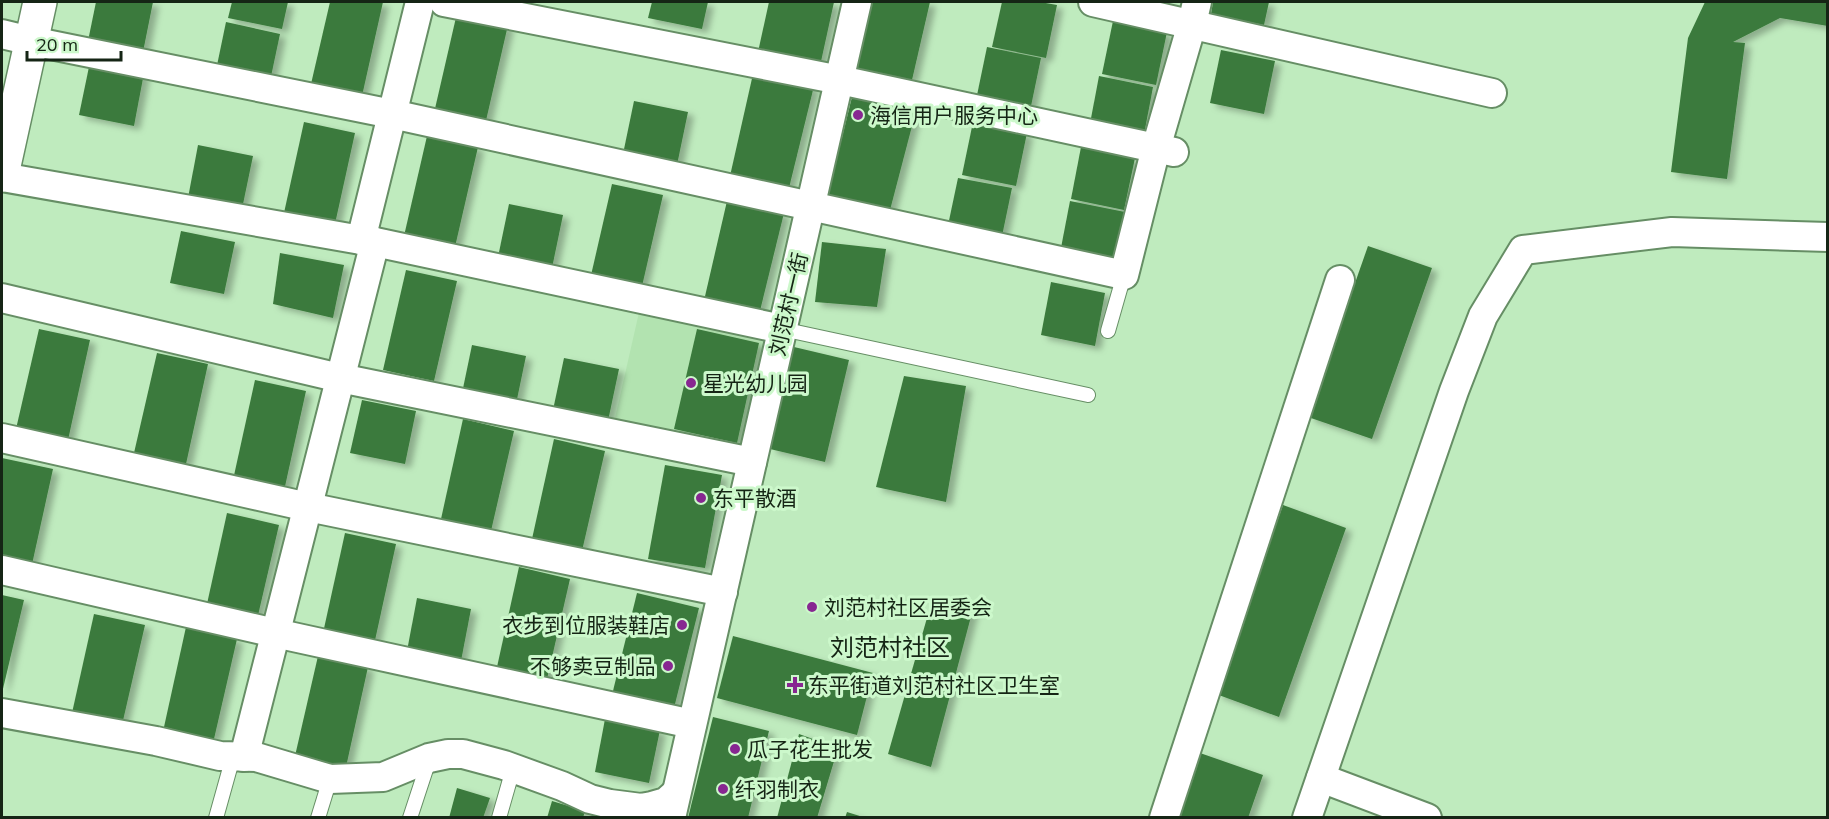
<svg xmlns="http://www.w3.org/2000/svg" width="1829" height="819" font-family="Mulish,'Noto Sans SC',sans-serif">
<defs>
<filter id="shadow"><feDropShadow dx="6" dy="4" stdDeviation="3" flood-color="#0004"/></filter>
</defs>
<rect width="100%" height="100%" fill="#bfebbe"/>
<polygon fill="#b2e3b0" points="640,308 770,338 743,451 613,427"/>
<g fill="#3b7a3c" filter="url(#shadow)">
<polygon points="96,2 153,2 143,52 88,41"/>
<polygon points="232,2 288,2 282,29 228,18"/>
<polygon points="330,2 383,2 362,96 311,84"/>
<polygon points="652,2 708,2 702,29 648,18"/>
<polygon points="769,2 834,2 820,66 758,52"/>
<polygon points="868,2 930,2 912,80 852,68"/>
<polygon points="1002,2 1040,2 1057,5 1046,58 992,47"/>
<polygon points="1213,2 1269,2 1264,25 1211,14"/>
<polygon points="1705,2 1828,2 1828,26 1780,18 1733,42 1745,43 1727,179 1671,172 1688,38"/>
<polygon points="457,13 508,25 485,125 434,113"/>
<polygon points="1113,21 1167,32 1156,85 1102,74"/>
<polygon points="226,22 280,34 269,86 215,75"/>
<polygon points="987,47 1041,58 1030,111 976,100"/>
<polygon points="1221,50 1275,61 1264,114 1210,103"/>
<polygon points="90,62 144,73 134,126 79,115"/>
<polygon points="753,74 814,86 789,188 730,176"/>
<polygon points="1099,76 1153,87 1143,140 1089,129"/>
<polygon points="853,93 917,107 889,214 826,202"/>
<polygon points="634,101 688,112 677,165 623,154"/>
<polygon points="304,122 355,133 333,233 282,222"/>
<polygon points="973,122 1027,133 1016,186 962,175"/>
<polygon points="427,136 478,147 455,247 404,236"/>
<polygon points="198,145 253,156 242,209 188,198"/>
<polygon points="1081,147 1135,158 1124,210 1071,199"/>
<polygon points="958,178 1012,188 1001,241 947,230"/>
<polygon points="612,184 663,195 640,295 589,284"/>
<polygon points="727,201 784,213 759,315 703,305"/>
<polygon points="1070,201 1125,212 1114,264 1060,253"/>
<polygon points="509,204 563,215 552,268 498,257"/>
<polygon points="181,231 235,242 224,294 170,283"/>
<polygon points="822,242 886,249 877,307 815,302"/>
<polygon points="1368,246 1432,268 1372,439 1308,417"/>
<polygon points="280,253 344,265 333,318 273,304"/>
<polygon points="406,270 457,281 434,381 383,370"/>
<polygon points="1051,282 1105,293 1095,346 1041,335"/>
<polygon points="39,329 90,340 68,440 16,429"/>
<polygon points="697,329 759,343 737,443 674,429"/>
<polygon points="472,345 526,356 515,409 461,398"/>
<polygon points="794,347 849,360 825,462 770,449"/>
<polygon points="157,353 208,364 186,464 134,453"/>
<polygon points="564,358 619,369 608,421 553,410"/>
<polygon points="904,376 966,386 946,502 876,487"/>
<polygon points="255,380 306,391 284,491 233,480"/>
<polygon points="362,400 416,411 405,464 350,453"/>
<polygon points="463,419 514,431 491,531 441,519"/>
<polygon points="554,439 605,451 582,551 532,539"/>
<polygon points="2,458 53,469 31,569 2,563"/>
<polygon points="665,465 722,475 705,568 648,559"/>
<polygon points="1283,505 1346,528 1279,717 1216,694"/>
<polygon points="227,513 279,525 256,624 205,613"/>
<polygon points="345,533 396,544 374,645 323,633"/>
<polygon points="519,567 570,579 547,679 497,667"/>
<polygon points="637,593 699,608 674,708 612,695"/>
<polygon points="2,595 24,600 2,693"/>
<polygon points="933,597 973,609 931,767 888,754"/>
<polygon points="417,598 471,609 461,661 407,651"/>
<polygon points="94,614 145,625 122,725 72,713"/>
<polygon points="186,627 237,639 214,739 164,727"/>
<polygon points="733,636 873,673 857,735 717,698"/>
<polygon points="318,656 368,667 346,767 295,756"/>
<polygon points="713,717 769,731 748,818 688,818"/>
<polygon points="605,719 660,730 649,783 595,772"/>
<polygon points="799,734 838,748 817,818 777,818"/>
<polygon points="1200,753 1263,775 1248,818 1177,818"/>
<polygon points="457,788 490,798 483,818 449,818"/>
<polygon points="552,801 585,811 583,818 547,818"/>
<polygon points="847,812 863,817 863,818 845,818"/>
</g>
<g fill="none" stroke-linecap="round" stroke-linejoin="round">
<g stroke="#668e65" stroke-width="16">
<g id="service">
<polyline points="782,329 1088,395"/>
<polyline points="1108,331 1124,275"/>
<polyline points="216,818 233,757"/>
<polyline points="318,818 330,779"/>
<polyline points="410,818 429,760"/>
<polyline points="499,818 513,769"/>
</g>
</g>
<g stroke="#668e65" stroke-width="32">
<g id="minor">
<polyline points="444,2 840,80 1174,152"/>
<polyline points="1093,2 1492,93"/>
<polyline points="2,34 31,41 392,114 1124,275 1156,148 1192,24 1197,2"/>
<polyline points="2,177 361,240"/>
<polyline points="375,242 782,329"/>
<polyline points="2,298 340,378 752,462"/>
<polyline points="2,438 308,507 723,592"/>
<polyline points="2,570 275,633 692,724"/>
<polyline points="2,713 156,741 220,756 256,757 330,779 383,777 429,758 448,754 463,754 504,765 562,786 590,799 610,804 641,808 652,806 666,802 676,793"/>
<polyline points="244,757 375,242 361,240 420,2"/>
<polyline points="1321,778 1427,818"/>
<polyline points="671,818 857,2"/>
<polyline points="1164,818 1340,280"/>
<polyline points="1307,818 1454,391 1483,316 1523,250 1672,232 1828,237"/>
</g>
</g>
<g stroke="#668e65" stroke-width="36">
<polyline id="tertiary" points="2,175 40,2"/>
</g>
<use href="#service" stroke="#fff" stroke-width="14"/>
<use href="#minor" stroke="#fff" stroke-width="28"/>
<use href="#tertiary" stroke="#fff" stroke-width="33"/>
</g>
<g fill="#872791" stroke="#ccf8cb" stroke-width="2">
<circle cx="858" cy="115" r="6"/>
<circle cx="691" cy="383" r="6"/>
<circle cx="701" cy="498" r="6"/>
<circle cx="812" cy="607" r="6"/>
<circle cx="682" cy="625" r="6"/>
<circle cx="668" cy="666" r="6"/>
<path d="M792 676h6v6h6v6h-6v6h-6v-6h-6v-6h6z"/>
<circle cx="735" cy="749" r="6"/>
<circle cx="723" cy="789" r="6"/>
</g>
<g text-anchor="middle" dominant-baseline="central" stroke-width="6" stroke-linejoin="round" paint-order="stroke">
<g font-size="21" fill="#152515" stroke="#ccf8cb" text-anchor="start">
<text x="870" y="115">海信用户服务中心</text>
<text x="703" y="383">星光幼儿园</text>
<text x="713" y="498">东平散酒</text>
<text x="824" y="607">刘范村社区居委会</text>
<text x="670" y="625" text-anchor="end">衣步到位服装鞋店</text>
<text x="656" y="666" text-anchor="end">不够卖豆制品</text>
<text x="808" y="685">东平街道刘范村社区卫生室</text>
<text x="747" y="749">瓜子花生批发</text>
<text x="735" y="789">纤羽制衣</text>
</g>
<g font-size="21" fill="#152515" stroke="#ccf8cb">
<text transform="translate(788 304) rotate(-77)">刘范村一街</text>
</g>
<g font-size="24" fill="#152515" stroke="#ccf8cb">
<text x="890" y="647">刘范村社区</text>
</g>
</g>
<rect width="1829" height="819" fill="none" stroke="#152515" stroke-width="6"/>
<path d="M27 51v9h94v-9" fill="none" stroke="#152515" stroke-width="3"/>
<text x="36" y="51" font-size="18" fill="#152515" stroke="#ccf8cb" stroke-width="4.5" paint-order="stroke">20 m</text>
</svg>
